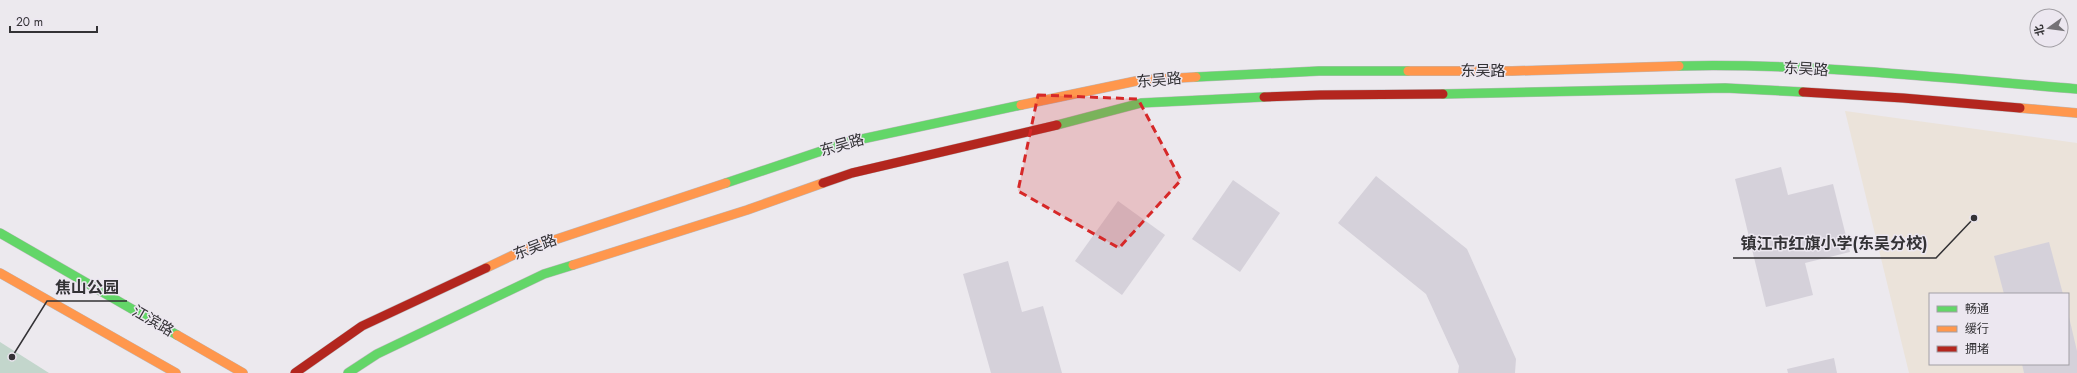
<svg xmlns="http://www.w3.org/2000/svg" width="2077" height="373" font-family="Jost,'Noto Sans SC',sans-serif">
<rect width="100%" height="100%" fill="#ece9ee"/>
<path fill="#ebe3da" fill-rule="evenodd" d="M1845 111 2077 143V373H1909ZM1930 294H2068V364H1930Z"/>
<polygon fill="#c3d6cc" points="0,342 49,373 0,373"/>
<g fill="#d5d1da">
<polygon points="1781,167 1788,195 1833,184 1850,252 1805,263 1813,295 1766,307 1735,179"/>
<polygon points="1376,176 1467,249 1516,359 1515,373 1458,373 1459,366 1426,294 1338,223"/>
<polygon points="1233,180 1280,213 1240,272 1192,239"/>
<polygon points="1118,201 1165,235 1122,295 1075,261"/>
<polygon points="2049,242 2063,294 2004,294 1994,256"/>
<polygon points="1008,261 1022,312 1043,306 1062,373 991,373 963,274"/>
<polygon points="2069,317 2077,351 2077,373 2024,373 2022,364 2068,364"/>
<polygon points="1834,358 1837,373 1788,373 1787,369"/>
</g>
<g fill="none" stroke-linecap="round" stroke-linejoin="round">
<g stroke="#bbb9bc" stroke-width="10">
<g id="fast">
<path d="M1679 66C1811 63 1945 78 2077 89"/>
<polyline points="1196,77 1319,71 1408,71"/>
<polyline points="1443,94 1725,88 1803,92"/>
<polyline points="1057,125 1141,103 1264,97"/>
<polyline points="726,183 848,142 1021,105"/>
<polyline points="0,233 177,335"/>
<polyline points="348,373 377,354 544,274 573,265"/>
</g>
</g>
<g stroke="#bbb9bc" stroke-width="10">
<g id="slow">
<polyline points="1408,71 1512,71 1679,66"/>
<polyline points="1021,105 1141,80 1196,77"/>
<polyline points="2020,108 2077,113"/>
<polyline points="573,265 747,210 823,183"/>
<polyline points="486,268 524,250 726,183"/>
<polyline points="0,273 176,373"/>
<polyline points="177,335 243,373"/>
</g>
</g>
<g stroke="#bbb9bc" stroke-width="10">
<g id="jam">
<polyline points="1803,92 1903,98 2020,108"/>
<polyline points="1264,97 1320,95 1443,94"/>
<polyline points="823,183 852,173 1057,125"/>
<polyline points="295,373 362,326 486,268"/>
</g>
</g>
<use href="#fast" stroke="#63d668" stroke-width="9"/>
<use href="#slow" stroke="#ff974d" stroke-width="9"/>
<use href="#jam" stroke="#b3261e" stroke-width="9"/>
</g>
<path fill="#d62828" fill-opacity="0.2" stroke="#d62828" stroke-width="3" stroke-dasharray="8 5" stroke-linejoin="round" d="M1038 95 1138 99 1181 180 1119 248 1018 191Z"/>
<g text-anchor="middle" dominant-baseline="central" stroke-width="3" stroke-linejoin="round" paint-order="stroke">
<g font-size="15" fill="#333235" stroke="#ece7f0">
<text transform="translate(1806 69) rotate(3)">东吴路</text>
<text x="1483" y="71">东吴路</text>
<text transform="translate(1159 80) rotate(-5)">东吴路</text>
<text transform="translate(842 145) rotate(-16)">东吴路</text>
<text transform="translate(535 247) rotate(-21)">东吴路</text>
<text transform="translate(153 321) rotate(30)">江滨路</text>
</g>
</g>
<path fill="none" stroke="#333235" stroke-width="1.5" d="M1974 218L1936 258H1733M12 357L47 301H127"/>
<g fill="#333235" stroke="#ece7f0" stroke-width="1.5">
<circle cx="1974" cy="218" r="4"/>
<circle cx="12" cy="357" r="4"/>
</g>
<g font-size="16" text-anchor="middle" font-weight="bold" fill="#333235" stroke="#ece7f0" stroke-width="3" stroke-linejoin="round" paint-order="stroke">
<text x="1834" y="249">镇江市红旗小学(东吴分校)</text>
<text x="87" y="293">焦山公园</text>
</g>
<rect x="1929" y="293" width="140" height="72" fill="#ece7f0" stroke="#a29fa5"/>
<rect x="1937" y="306" width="20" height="6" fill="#63d668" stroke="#a29fa5"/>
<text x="1965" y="313" font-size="12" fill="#333235">畅通</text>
<rect x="1937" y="326" width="20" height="6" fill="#ff974d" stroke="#a29fa5"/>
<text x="1965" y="333" font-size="12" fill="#333235">缓行</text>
<rect x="1937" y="346" width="20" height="6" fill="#b3261e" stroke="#a29fa5"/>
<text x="1965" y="353" font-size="12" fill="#333235">拥堵</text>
<g transform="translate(2049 28) rotate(256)"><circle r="19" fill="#ece7f0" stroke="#a29fa5"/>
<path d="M0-3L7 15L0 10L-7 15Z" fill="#747276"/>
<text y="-6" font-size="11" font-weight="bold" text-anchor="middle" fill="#333235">北</text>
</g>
<path d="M10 26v6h87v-6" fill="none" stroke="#333235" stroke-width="2"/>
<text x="16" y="26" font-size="12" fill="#333235" stroke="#ece7f0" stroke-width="3" paint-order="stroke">20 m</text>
</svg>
